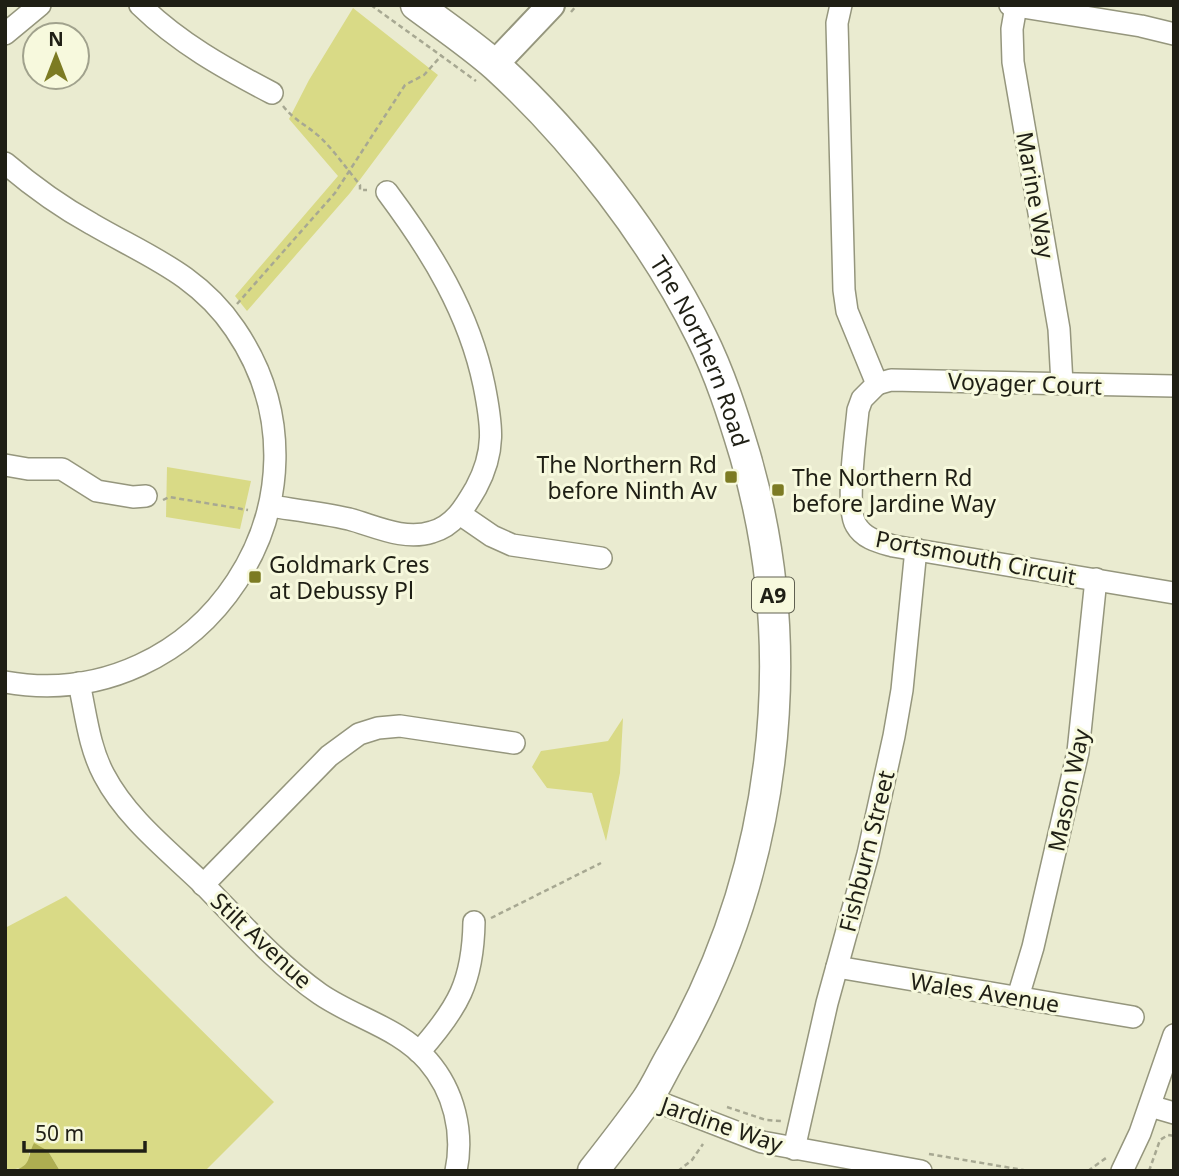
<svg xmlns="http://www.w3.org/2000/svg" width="1179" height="1176" font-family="'Noto Sans',sans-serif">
<rect width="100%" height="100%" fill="#eaebd0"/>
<g fill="#d9da86">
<polygon points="353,8 438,75 350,193 247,311 235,296 338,176 289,119 309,80"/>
<polygon points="167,467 251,481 240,529 166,517"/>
<polygon points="623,718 620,773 606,841 592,793 547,788 532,767 541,751 608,741"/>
<polygon points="66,896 274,1102 205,1171 60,1171 48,1151 29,1152 29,1161 25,1167 5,1171 5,928"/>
</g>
<path fill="#aeae51" d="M34 1143 48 1151 60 1171H13C33 1164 26 1159 34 1143Z"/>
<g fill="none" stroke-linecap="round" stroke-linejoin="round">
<g stroke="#95967d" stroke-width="24">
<g id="minor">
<path d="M140 5C179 43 224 68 272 93"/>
<path d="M841 5 837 23 844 290 847 311 877 384 862 399 858 410C856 433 845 508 856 525 864 539 879 542 893 546L1174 593"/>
<polyline points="1010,5 1141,26 1174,34"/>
<polyline points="1016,6 1012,29 1013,62 1059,329 1062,384"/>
<polyline points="5,34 40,5"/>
<path d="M5 163C32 186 61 207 92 224 147 256 198 274 235 329 349 496 202 717 5 682"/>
<polyline points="877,384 891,380 1174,386"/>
<polyline points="5,465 28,469 62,469 97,491 133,497 146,496"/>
<path d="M270 506C296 510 323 513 349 519 375 526 404 541 432 532 454 526 465 507 476 488 496 451 492 425 484 385 469 312 431 251 387 192"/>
<polyline points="460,514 492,536 512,545 601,558"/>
<path d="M79 683C86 715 89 747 104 775 127 819 169 851 204 885 241 923 277 964 320 994 355 1018 400 1028 428 1061 454 1091 464 1132 456 1171"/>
<polyline points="203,885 329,756 359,734 378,728 400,726 514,743"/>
<polyline points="837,967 1133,1017"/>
<polyline points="1018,997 1033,947 1078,752 1096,579"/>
<path d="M419 1052C458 1008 473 982 474 922"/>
<polyline points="648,1098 762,1142 921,1171"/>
<polyline points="1150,1106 1174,1113"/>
<polyline points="794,1149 827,1003 868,854 894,736 902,690 916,549"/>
<polyline points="1122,1171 1140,1133 1174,1035"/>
</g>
</g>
<g stroke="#95967d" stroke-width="30">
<polyline id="major" points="494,65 551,5"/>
</g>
<g stroke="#95967d" stroke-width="33">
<g id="highway">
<path id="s1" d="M416 5C443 25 471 44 496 66 575 138 654 240 701 336 720 374 733 415 745 455 803 655 776 874 672 1055 663 1070 656 1087 646 1101 629 1125 611 1148 593 1171"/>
</g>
</g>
<g stroke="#a7a892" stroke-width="2.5" stroke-dasharray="5 3.5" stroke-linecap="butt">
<polyline points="371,5 476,81"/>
<polyline points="571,12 577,5"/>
<path d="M283 106C295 121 308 126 321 138 335 152 347 169 360 185V190H367"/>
<polyline points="237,304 335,193 405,85 424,75 442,55"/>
<polyline points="163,500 169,497 248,510"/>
<polyline points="491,918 601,863"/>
<polyline points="727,1107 766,1120 781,1121"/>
<polyline points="929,1154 1029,1171"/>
<polyline points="678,1171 692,1160 703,1144"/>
<polyline points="1088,1171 1106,1158 1108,1160"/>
<polyline points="1149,1171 1160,1140 1168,1135 1174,1136"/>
</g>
<use href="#minor" stroke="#fff" stroke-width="21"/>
<use href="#major" stroke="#fff" stroke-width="26"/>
<use href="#highway" stroke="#fff" stroke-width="30"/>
</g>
<g fill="#7c7b23" stroke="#f7f9dd" stroke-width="2.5">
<rect x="724" y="470" width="14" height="14" rx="3.5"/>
<rect x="771" y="483" width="14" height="14" rx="3.5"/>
<rect x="248" y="570" width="14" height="14" rx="3.5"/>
</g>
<g text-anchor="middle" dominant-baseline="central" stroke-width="6" stroke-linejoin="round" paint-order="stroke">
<rect fill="#f7f9dd" stroke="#606051" stroke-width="2" x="752" y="577.5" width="42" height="35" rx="5"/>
<g font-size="21" font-weight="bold" fill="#1f1f15">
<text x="773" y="595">A9</text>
</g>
<g font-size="23" fill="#1f1f15" stroke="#f7f9dd">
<text transform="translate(1036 195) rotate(80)">Marine Way</text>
<text stroke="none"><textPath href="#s1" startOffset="455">The Northern Road</textPath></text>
<text transform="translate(1025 383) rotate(2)">Voyager Court</text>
<text transform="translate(976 557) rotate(11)">Portsmouth Circuit</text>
<text transform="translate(1068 790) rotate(-78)">Mason Way</text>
<text transform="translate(866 851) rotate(-76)">Fishburn Street</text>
<text transform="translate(262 940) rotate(43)">Stilt Avenue</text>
<text transform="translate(985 992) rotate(9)">Wales Avenue</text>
<text transform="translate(722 1124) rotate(19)">Jardine Way</text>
</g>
<g font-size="23" fill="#1f1f15" stroke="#f7f9dd" text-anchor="start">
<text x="717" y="464" text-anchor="end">The Northern Rd<tspan x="717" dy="26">before Ninth Av</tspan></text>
<text x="792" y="477">The Northern Rd<tspan x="792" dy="26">before Jardine Way</tspan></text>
<text x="269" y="564">Goldmark Cres<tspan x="269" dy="26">at Debussy Pl</tspan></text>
</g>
</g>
<rect width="1179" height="1176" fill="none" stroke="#1f1f15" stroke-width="14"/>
<g transform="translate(56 56)"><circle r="33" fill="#f7f9dd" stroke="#a1a28d" stroke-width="2"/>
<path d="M0-5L12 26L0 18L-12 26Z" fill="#7c7b23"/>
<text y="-10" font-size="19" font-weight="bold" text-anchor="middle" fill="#1f1f15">N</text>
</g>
<path d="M24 1141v10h121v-10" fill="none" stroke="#1f1f15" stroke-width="3.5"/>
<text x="35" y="1141" font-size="21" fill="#1f1f15" stroke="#f7f9dd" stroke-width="5" paint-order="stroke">50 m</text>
</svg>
